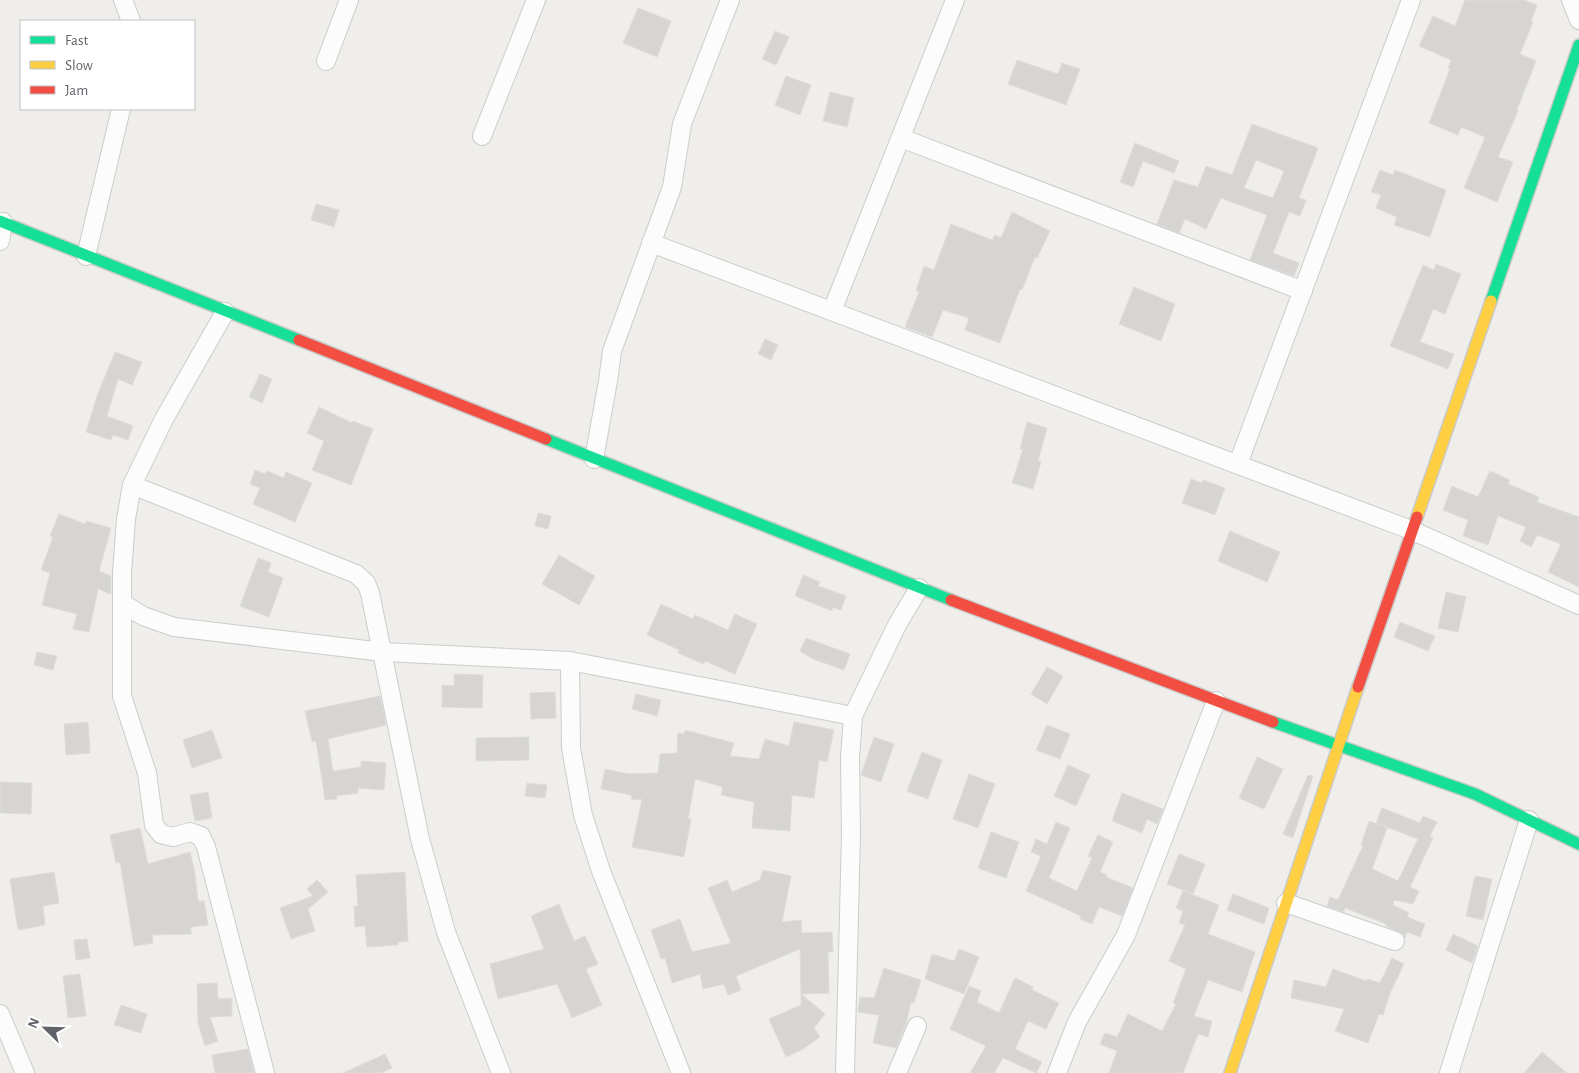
<svg xmlns="http://www.w3.org/2000/svg" width="1579" height="1073" font-family="'Alegreya Sans',sans-serif">
<rect width="100%" height="100%" fill="#efeeea"/>
<g fill="#d6d5d3" stroke="#deddd9" fill-rule="evenodd">
<polygon points="1465,0 1524,0 1537,5 1531,21 1533,22 1520,54 1536,61 1517,110 1518,111 1498,157 1513,162 1497,202 1464,188 1485,137 1461,127 1458,135 1429,123 1450,69 1448,68 1451,60 1419,46 1433,16 1455,26"/>
<polygon points="638,8 671,21 657,57 623,43"/>
<polygon points="775,31 789,37 776,65 762,59"/>
<polygon points="1017,60 1058,74 1062,63 1080,69 1066,105 1008,84"/>
<polygon points="786,76 811,85 800,115 775,105"/>
<polygon points="830,92 854,98 847,127 823,121"/>
<path d="M1252 124 1318 148 1299 198 1306 200 1300 216 1289 212 1273 253 1299 263 1294 276 1250 260 1267 215 1221 198 1206 229 1185 219 1179 233 1157 224 1174 180 1198 187 1206 166 1232 175ZM1256 160 1284 171 1273 198 1244 188Z"/>
<polygon points="1135,143 1179,161 1174,173 1143,161 1133,187 1120,182"/>
<polygon points="1380,170 1393,175 1395,170 1446,190 1430,237 1394,225 1397,217 1376,208 1381,195 1371,192"/>
<polygon points="316,204 339,210 334,227 311,220"/>
<polygon points="1012,212 1050,231 1037,258 1035,257 1022,290 1020,289 1000,343 965,330 969,318 943,310 932,337 905,327 919,292 916,291 924,266 934,270 951,224 992,240 995,235 1001,238"/>
<polygon points="1436,264 1461,274 1445,314 1433,309 1420,342 1454,354 1448,369 1390,346 1423,265 1434,270"/>
<polygon points="1134,287 1175,304 1161,341 1119,324"/>
<polygon points="765,339 778,345 771,360 758,354"/>
<polygon points="115,352 142,362 132,385 118,379 107,416 133,426 128,440 113,435 111,440 86,432 97,396"/>
<polygon points="260,374 272,379 262,403 249,397"/>
<polygon points="319,407 352,423 353,421 373,429 351,485 312,470 324,441 307,433"/>
<polygon points="1027,422 1047,428 1038,461 1041,462 1033,489 1012,483 1023,449 1020,449"/>
<polygon points="255,470 265,474 267,471 284,478 286,472 312,483 295,522 253,504 260,488 250,484"/>
<polygon points="1490,471 1510,480 1508,484 1539,497 1537,502 1579,517 1579,587 1548,572 1561,544 1537,535 1531,547 1520,541 1526,527 1498,516 1488,545 1463,536 1468,520 1443,510 1452,486 1478,497"/>
<polygon points="1191,479 1202,483 1203,480 1225,488 1215,515 1182,503"/>
<polygon points="538,513 551,516 548,529 535,526"/>
<polygon points="59,514 85,524 86,521 111,528 99,571 111,576 111,594 98,589 89,632 73,629 77,614 42,605 50,573 41,570 53,537 50,536"/>
<polygon points="1230,531 1280,552 1267,582 1218,561"/>
<polygon points="559,555 595,576 579,605 542,584"/>
<polygon points="258,558 271,563 268,572 283,578 269,617 240,606"/>
<polygon points="803,575 820,582 818,586 846,596 841,610 833,607 832,611 795,596"/>
<polygon points="1446,592 1466,597 1458,632 1438,628"/>
<polygon points="661,604 693,619 695,615 728,630 735,614 757,624 735,674 705,661 704,664 678,653 679,650 647,635"/>
<polygon points="1400,622 1435,636 1428,651 1394,637"/>
<polygon points="806,638 850,654 844,670 813,659 800,651"/>
<polygon points="37,652 57,656 53,670 34,665"/>
<polygon points="1047,667 1063,676 1047,704 1031,694"/>
<polygon points="454,674 483,675 482,708 442,707 442,685 454,686"/>
<polygon points="555,692 556,718 531,719 530,693"/>
<polygon points="636,694 661,700 657,716 632,709"/>
<polygon points="380,696 386,725 328,739 333,771 361,767 361,761 386,763 384,790 358,788 358,793 336,796 337,799 325,800 316,741 312,742 305,711"/>
<polygon points="88,722 90,753 66,755 64,724"/>
<polygon points="794,722 834,730 827,762 819,760 814,798 792,795 790,831 752,828 754,802 721,795 723,787 695,779 688,819 691,819 684,857 632,847 642,799 632,800 631,795 601,789 605,769 629,774 658,773 660,754 677,753 678,733 684,734 685,730 734,743 730,756 759,759 765,739 789,746"/>
<polygon points="1047,725 1070,734 1060,759 1036,750"/>
<polygon points="212,730 222,758 192,768 183,740"/>
<polygon points="529,737 529,760 476,761 476,738"/>
<polygon points="874,737 894,744 881,782 861,775"/>
<polygon points="922,752 942,760 928,799 907,791"/>
<polygon points="1257,757 1283,769 1264,809 1239,798"/>
<polygon points="1068,765 1090,775 1076,806 1054,796"/>
<polygon points="969,774 995,784 978,828 953,819"/>
<polygon points="1308,775 1313,776 1293,838 1283,834"/>
<polygon points="0,782 32,783 31,814 0,813"/>
<polygon points="527,783 547,785 545,798 525,796"/>
<polygon points="208,792 212,818 195,821 190,795"/>
<polygon points="1122,793 1163,809 1157,824 1147,819 1142,833 1112,821"/>
<polygon points="1382,808 1420,823 1423,816 1437,822 1430,836 1433,838 1410,887 1419,891 1413,904 1394,900 1393,905 1409,913 1407,916 1412,919 1425,924 1420,937 1407,932 1405,938 1403,934 1386,926 1386,924 1345,908 1344,912 1327,906 1330,897 1338,900 1363,846 1361,845 1369,821 1387,828 1372,869 1398,881 1418,839 1376,823"/>
<polygon points="1056,822 1070,828 1049,878 1077,891 1092,858 1088,856 1098,835 1113,842 1100,872 1107,875 1106,877 1133,888 1122,916 1099,907 1092,924 1080,919 1081,916 1026,891 1041,856 1031,852 1036,839 1047,844"/>
<polygon points="140,828 148,864 190,852 195,873 198,901 204,901 208,925 191,927 191,934 152,935 153,943 134,946 120,862 116,863 110,835"/>
<polygon points="991,832 1019,842 1006,878 978,868"/>
<polygon points="1179,854 1205,864 1193,894 1167,884"/>
<polygon points="763,870 791,876 782,922 801,920 802,933 832,932 833,952 828,952 829,993 801,994 800,949 736,976 741,990 728,995 724,984 703,989 700,974 672,983 665,958 661,959 651,930 680,919 692,952 731,943 708,888 727,880 732,892 760,880"/>
<polygon points="54,872 59,903 43,906 45,925 18,930 10,879"/>
<polygon points="405,872 408,941 398,942 398,945 367,947 365,926 355,927 354,906 358,906 356,875"/>
<polygon points="1475,876 1492,879 1483,920 1466,916"/>
<polygon points="317,880 328,892 308,909 315,931 291,939 280,908 313,896 307,889"/>
<polygon points="1183,891 1219,905 1208,934 1255,952 1242,992 1208,980 1194,1016 1212,1021 1208,1037 1198,1034 1183,1073 1109,1073 1117,1051 1100,1044 1105,1033 1117,1037 1128,1014 1162,1031 1176,1004 1173,1003 1186,969 1169,961 1185,925 1179,923 1183,911 1176,908"/>
<polygon points="1233,894 1269,908 1264,924 1227,910"/>
<polygon points="559,904 574,941 585,936 598,964 586,969 602,1005 572,1018 557,984 498,999 490,964 544,949 531,916"/>
<polygon points="1453,934 1478,946 1472,963 1446,950"/>
<polygon points="87,939 90,958 76,960 74,940"/>
<polygon points="959,949 979,957 964,994 925,979 932,954 954,961"/>
<polygon points="1392,958 1404,964 1390,993 1383,1015 1379,1014 1368,1043 1335,1031 1344,1009 1291,998 1294,980 1326,987 1333,969 1366,981 1367,979 1380,983"/>
<polygon points="884,968 921,980 914,1003 911,1002 906,1024 896,1048 873,1043 879,1015 858,1012 860,997 874,998"/>
<polygon points="80,974 86,1016 68,1018 63,976"/>
<polygon points="1015,978 1033,987 1032,990 1059,1003 1046,1029 1028,1021 1015,1049 1042,1062 1036,1073 1003,1058 994,1073 970,1073 986,1046 950,1029 969,986 981,991 977,1002 999,1013"/>
<polygon points="217,983 218,999 232,998 232,1016 210,1017 218,1041 205,1046 198,1023 197,984"/>
<polygon points="801,994 825,1014 814,1028 820,1037 803,1049 786,1057 769,1019 801,1005"/>
<polygon points="121,1005 147,1014 141,1033 114,1025"/>
<polygon points="248,1049 254,1073 215,1073 212,1055"/>
<polygon points="1542,1052 1567,1073 1524,1073"/>
<polygon points="385,1054 392,1068 381,1073 343,1073"/>
</g>
<g fill="none" stroke-linecap="round" stroke-linejoin="round">
<g stroke="#cbcccc" stroke-width="20">
<g id="street">
<polyline points="123,0 131,21"/>
<polyline points="1571,0 1579,20"/>
<polyline points="326,61 349,0"/>
<polyline points="482,136 536,0"/>
<polyline points="901,138 1303,291"/>
<polyline points="0,241 3,222"/>
<polyline points="651,243 1411,530 1579,605"/>
<polyline points="86,256 121,109"/>
<polyline points="832,311 955,0"/>
<polyline points="225,312 164,419 132,485 126,519 122,573 122,696 147,773 154,825 161,834 173,837 190,832 201,836 206,847 265,1073"/>
<polyline points="594,459 608,381 612,351 672,187 682,124 730,0"/>
<polyline points="1238,464 1411,0"/>
<polyline points="132,485 356,574 366,583 370,593 420,839 446,932 501,1073"/>
<polyline points="122,603 143,616 174,627 383,652 570,661 853,716"/>
<polyline points="570,661 571,748 583,815 601,871 681,1073"/>
<polyline points="1286,903 1395,941"/>
<polyline points="0,1014 25,1073"/>
<polyline points="845,1073 851,835 850,758 853,716 897,625 919,588"/>
<polyline points="897,1073 917,1026"/>
<polyline points="1057,1073 1077,1022 1126,935 1216,701"/>
<polyline points="1449,1073 1529,820"/>
</g>
</g>
<g stroke="#cacacb" stroke-width="14">
<g id="fast">
<polyline points="0,221 299,340"/>
<polyline points="1491,301 1579,45"/>
<polyline points="546,439 951,600"/>
<polyline points="1273,722 1475,794 1579,844"/>
</g>
</g>
<g stroke="#cacacb" stroke-width="14">
<g id="slow">
<polyline points="1417,517 1491,301"/>
<polyline points="1230,1073 1358,687"/>
</g>
</g>
<g stroke="#cacacb" stroke-width="14">
<g id="jam">
<polyline points="299,340 546,439"/>
<polyline points="951,600 1273,722"/>
<polyline points="1358,687 1417,517"/>
</g>
</g>
<use href="#street" stroke="#fdfcfc" stroke-width="18"/>
<use href="#fast" stroke="#16e098" stroke-width="11"/>
<use href="#slow" stroke="#ffcf43" stroke-width="11"/>
<use href="#jam" stroke="#f24e42" stroke-width="11"/>
</g>
<rect x="20" y="20" width="175" height="90" fill="#ffffff" stroke="#bfc1c3"/>
<rect x="30" y="36" width="25" height="8" fill="#16e098" stroke="#bfc1c3"/>
<text x="65" y="45" font-size="15" fill="#5f6368">Fast</text>
<rect x="30" y="61" width="25" height="8" fill="#ffcf43" stroke="#bfc1c3"/>
<text x="65" y="70" font-size="15" fill="#5f6368">Slow</text>
<rect x="30" y="86" width="25" height="8" fill="#f24e42" stroke="#bfc1c3"/>
<text x="65" y="95" font-size="15" fill="#5f6368">Jam</text>
<g transform="translate(45 1028) rotate(293)" stroke="#ffffff" stroke-width="4" paint-order="stroke">
<path d="M0-4L9 19L0 12L-9 19Z" fill="#5f6368"/>
<text y="-8" font-size="14" font-weight="bold" text-anchor="middle" fill="#5f6368">N</text>
</g>
</svg>
